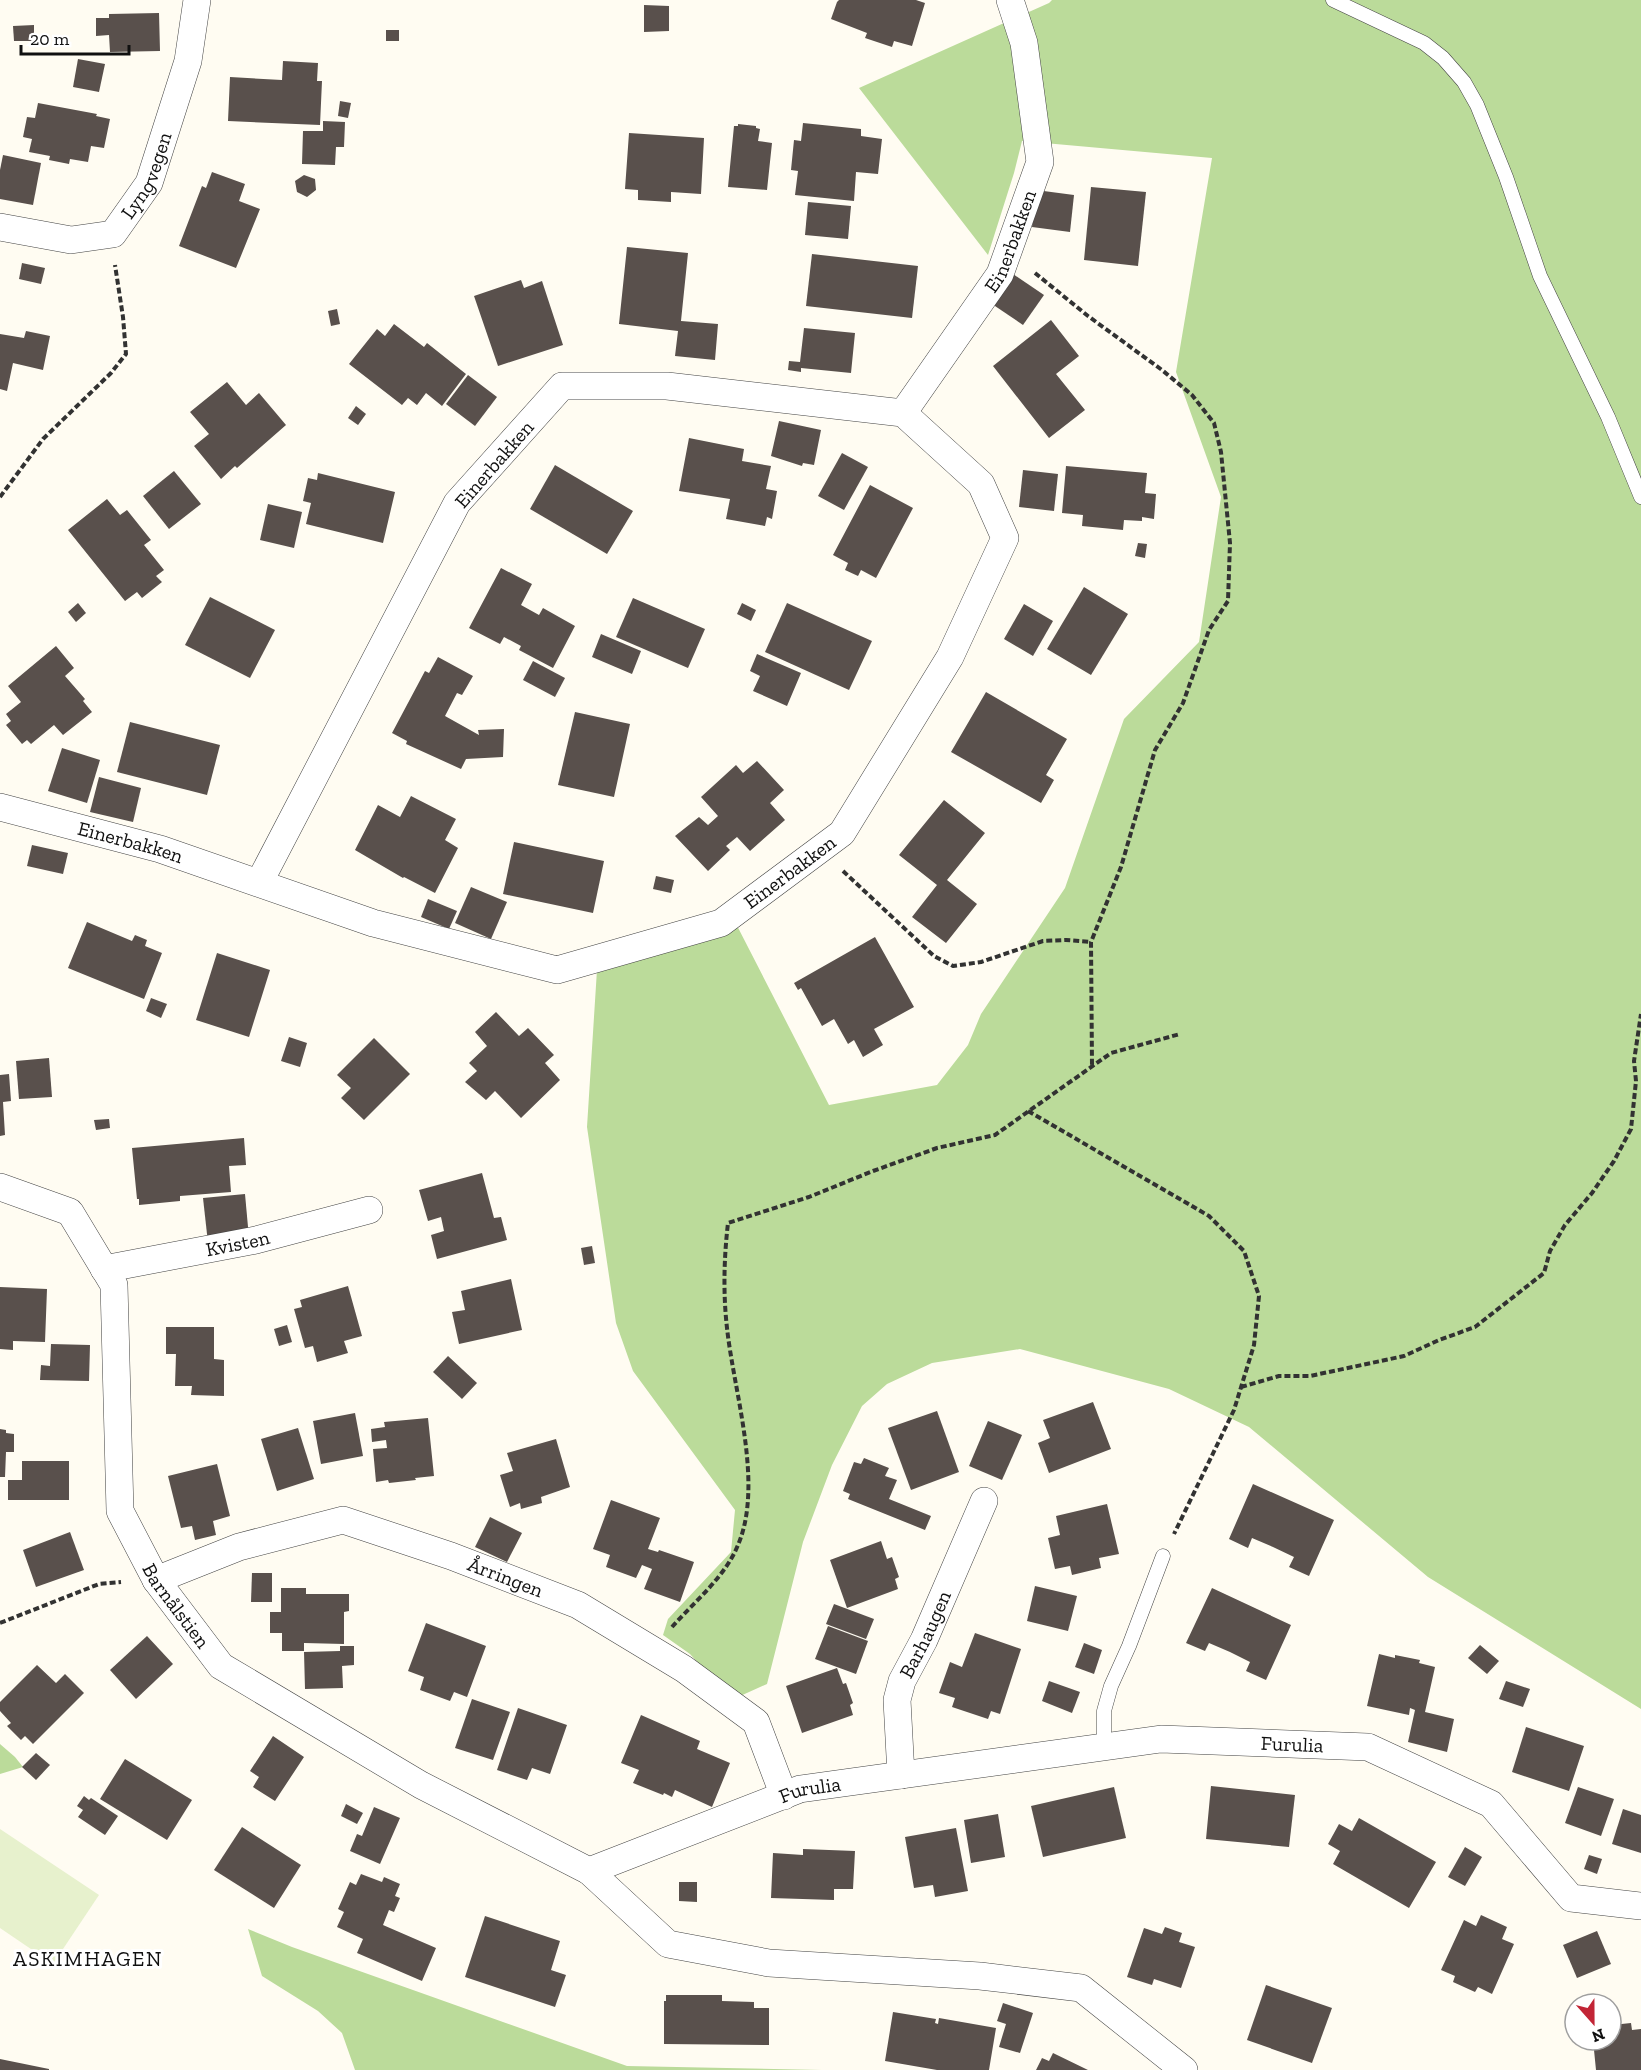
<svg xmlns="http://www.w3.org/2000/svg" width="1641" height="2070" font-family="'Zilla Slab',serif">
<rect width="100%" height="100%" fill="#fffcf2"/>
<g fill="#bbdb9a">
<polygon points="1052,0 1641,0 1641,1709 1428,1577 1249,1427 1169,1389 1020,1349 932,1363 887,1384 862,1406 832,1465 803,1542 767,1684 738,1697 723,1691 690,1654 663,1635 668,1619 731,1552 735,1510 633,1371 616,1323 587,1127 598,954 731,914 829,1105 937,1085 968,1045 981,1014 1065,888 1124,719 1199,642 1221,497 1176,372 1212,158 1022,141 1014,173 988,255 859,88 1049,3"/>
<polygon points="0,1744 15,1757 23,1767 0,1774"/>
<polygon points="248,1929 292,1947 627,2066 822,2070 355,2070 342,2033 318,2011 262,1976"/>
</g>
<polygon fill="#e7f1cd" points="0,1829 99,1895 53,1964 0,1928"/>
<g fill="#59504c">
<polygon points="839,0 916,0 925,3 912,46 894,41 892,47 865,38 867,33 831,19 837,2"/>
<polygon points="644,5 669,6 669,31 644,32"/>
<polygon points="159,13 160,51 110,52 109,35 96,36 96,18 109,18 109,14"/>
<polygon points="34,25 34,41 14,41 13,26"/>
<rect x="386" y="30" width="13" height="11"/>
<polygon points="78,59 105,64 99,92 73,87"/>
<polygon points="283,61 318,63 317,81 322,81 320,125 228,121 230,77 282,80"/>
<polygon points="340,101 351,103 348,118 338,116"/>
<polygon points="38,103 97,114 96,116 110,119 104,148 91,146 88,162 70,159 69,164 49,160 50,156 29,152 32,139 23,137 27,117 35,118"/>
<polygon points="323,121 345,122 344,147 336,147 335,165 302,164 303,131 323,131"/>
<polygon points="803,123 861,129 861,136 882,139 878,174 856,172 854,201 795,195 798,171 791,170 794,140 801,141"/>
<polygon points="738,124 756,126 756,128 760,129 758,141 772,143 767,190 728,187 734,126 738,126"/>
<polygon points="629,133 704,138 701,194 671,192 671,202 638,200 638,190 625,189"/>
<polygon points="3,155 41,163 33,205 0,199 0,170"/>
<polygon points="212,172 245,184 239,201 260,209 236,268 179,246 202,186 206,188"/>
<polygon points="304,175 315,179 316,190 307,197 297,192 295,181"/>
<polygon points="1091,187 1146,192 1138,266 1084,260"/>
<polygon points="1036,190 1074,195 1070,232 1032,227"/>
<polygon points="808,202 851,206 848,239 805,235"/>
<polygon points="627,247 688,253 681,321 718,324 715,360 675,356 678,331 619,324"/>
<polygon points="812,254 918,266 912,318 806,306"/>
<polygon points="22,263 45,268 41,284 19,279"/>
<polygon points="1013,274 1044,295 1023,325 992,304"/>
<polygon points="521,280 524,288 542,281 563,345 498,366 474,296"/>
<polygon points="337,309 340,324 331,326 328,311"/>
<polygon points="1051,320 1079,356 1056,374 1085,410 1049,438 993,366"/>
<polygon points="394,324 424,347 427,343 466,374 442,406 426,393 417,405 408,398 402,405 349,364 377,329 385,336"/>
<polygon points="804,328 855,333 851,373 801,368 801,372 788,370 789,361 800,362"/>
<polygon points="26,331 50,336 43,370 13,363 7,391 0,389 0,334 24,338"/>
<polygon points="468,375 497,397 475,426 446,404"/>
<polygon points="227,382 246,405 259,393 286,425 237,468 235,466 221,479 194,446 209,434 190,412"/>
<polygon points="356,406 366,414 358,425 348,418"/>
<polygon points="779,421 821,430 814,465 803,463 802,466 771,456"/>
<polygon points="689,438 744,449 742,461 771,466 766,489 777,491 772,519 767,517 765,526 726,519 730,499 679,491"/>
<polygon points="842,453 868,467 844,510 818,496"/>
<polygon points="555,465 633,511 607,554 530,509"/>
<polygon points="1066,466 1147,473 1145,493 1156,494 1154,519 1142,517 1142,521 1124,520 1123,530 1082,526 1083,515 1062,513"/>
<polygon points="1023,470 1058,474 1054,511 1019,507"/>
<polygon points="174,471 201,504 169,529 143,496"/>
<polygon points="318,473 395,492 383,543 306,524 311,503 303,501 308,478 317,480"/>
<polygon points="870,485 913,508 876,578 861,570 858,576 845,570 848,563 833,555"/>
<polygon points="107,499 120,515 127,510 151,540 144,545 164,570 156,576 162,582 142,598 137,592 125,601 68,530"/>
<polygon points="268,504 302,512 294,548 260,540"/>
<polygon points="1138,543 1147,544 1145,558 1135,556"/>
<polygon points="501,568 532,584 521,605 539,615 543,608 575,626 553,668 519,650 521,646 504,637 500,644 469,628"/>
<polygon points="1084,587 1128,614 1091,675 1047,649"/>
<polygon points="210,597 275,630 250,678 185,645"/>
<polygon points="633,598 705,629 688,668 616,637"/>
<polygon points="78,603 86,613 76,622 68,612"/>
<polygon points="742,603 756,610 751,621 737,614"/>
<polygon points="787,603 872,641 849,690 765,652"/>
<polygon points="1024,604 1053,621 1033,656 1004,639"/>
<polygon points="601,634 641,651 632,674 592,657"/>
<polygon points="56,646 74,668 65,676 85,699 83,701 92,712 63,735 54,725 31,744 27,740 22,744 6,725 11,721 6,714 21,702 8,686"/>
<polygon points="757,654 801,673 787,706 753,691 760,676 750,671"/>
<polygon points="438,657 473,676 462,695 457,693 445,716 479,735 478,730 504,729 503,757 466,759 461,769 406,744 407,741 392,733 425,671 429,673"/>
<polygon points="533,661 565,678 555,697 523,680"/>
<polygon points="986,692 1067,739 1046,775 1054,780 1041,803 951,752"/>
<polygon points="575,712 630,724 614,797 558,785"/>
<polygon points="130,722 220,745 207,795 117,772"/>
<polygon points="62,748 100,760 87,803 48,791"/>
<polygon points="757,761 784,790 770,803 785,820 750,851 737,837 726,846 730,850 708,871 675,836 699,817 708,825 718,816 701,797 736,765 743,773"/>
<polygon points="99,777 141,788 133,822 90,812"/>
<polygon points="411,796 456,819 445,840 458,848 435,893 404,877 403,878 355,850 378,805 400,817"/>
<polygon points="944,800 985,833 947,880 977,904 946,943 912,917 937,885 899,855"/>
<polygon points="514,842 604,861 593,913 503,894"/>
<polygon points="32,845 68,853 63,874 27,866"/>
<polygon points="656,876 674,880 671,893 653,889"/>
<polygon points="471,887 507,902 491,939 455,923"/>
<polygon points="428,899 457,911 449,929 421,917"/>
<polygon points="87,922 132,941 135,935 147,940 145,946 162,953 144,999 68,968"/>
<polygon points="875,937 914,1007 874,1029 883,1045 863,1057 854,1040 848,1044 834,1019 822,1026 801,988 798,990 794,983"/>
<polygon points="217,953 270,970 249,1037 196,1020"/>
<polygon points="151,998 167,1004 161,1018 146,1011"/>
<polygon points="496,1012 519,1036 528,1028 554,1055 545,1063 560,1080 521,1118 495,1091 486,1100 465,1082 477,1071 469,1063 487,1046 475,1032"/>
<polygon points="289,1037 307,1043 300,1067 281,1061"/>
<polygon points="374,1038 410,1074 364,1120 341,1098 351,1088 337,1075"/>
<polygon points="49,1058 52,1097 19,1099 16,1061"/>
<polygon points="9,1074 11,1101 3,1102 5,1135 0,1136 0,1075"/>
<polygon points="109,1119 110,1128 96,1130 94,1120"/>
<polygon points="244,1138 246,1165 229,1166 231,1192 180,1196 180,1201 139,1205 139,1199 137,1199 132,1148"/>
<polygon points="482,1173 494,1218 501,1217 507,1240 437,1259 431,1235 444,1231 441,1217 428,1221 419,1190"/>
<polygon points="245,1194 249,1238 208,1243 203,1198"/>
<polygon points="592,1246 595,1263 584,1265 581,1248"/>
<polygon points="511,1279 522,1330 459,1344 452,1312 465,1310 461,1291"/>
<polygon points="348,1286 362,1336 344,1341 348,1353 317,1362 313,1346 305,1348 294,1309 302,1307 300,1300"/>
<polygon points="0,1287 47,1289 45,1342 13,1341 13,1350 0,1349"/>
<polygon points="287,1325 292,1342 279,1346 274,1329"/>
<polygon points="166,1327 214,1327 214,1359 224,1360 224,1396 191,1395 192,1386 175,1386 176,1354 166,1354"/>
<polygon points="51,1344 90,1345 89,1381 40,1380 41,1365 50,1366"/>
<polygon points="448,1356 477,1383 462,1399 433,1372"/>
<polygon points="1093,1402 1111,1449 1049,1473 1038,1443 1050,1438 1043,1420"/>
<polygon points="937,1411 959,1472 911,1490 888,1428"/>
<polygon points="355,1413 363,1456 321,1464 313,1421"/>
<polygon points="428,1418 434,1476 415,1478 416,1480 389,1483 388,1480 376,1482 373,1449 387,1448 386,1440 372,1442 371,1429 385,1427 384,1422"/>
<polygon points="988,1421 1022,1435 1002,1480 969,1466"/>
<polygon points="298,1428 314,1479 277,1491 261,1439"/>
<polygon points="0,1429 6,1430 6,1433 14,1434 14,1452 6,1452 5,1477 0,1477"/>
<polygon points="556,1439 570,1487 541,1497 542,1503 521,1509 520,1503 510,1507 500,1475 513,1471 507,1453"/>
<polygon points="864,1458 889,1468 885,1476 897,1480 889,1499 931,1516 925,1530 848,1499 850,1494 843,1491 854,1462 861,1464"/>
<polygon points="22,1461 69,1461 69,1500 8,1500 8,1480 22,1480"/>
<polygon points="217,1464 230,1516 213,1521 216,1535 195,1540 192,1526 181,1528 168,1476"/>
<polygon points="1253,1484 1334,1520 1309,1576 1289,1567 1294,1557 1273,1547 1252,1538 1248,1548 1229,1539"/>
<polygon points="611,1500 660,1518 648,1549 658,1552 659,1550 694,1562 680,1602 644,1589 652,1569 642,1565 636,1578 606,1567 610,1555 593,1549"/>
<polygon points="1107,1504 1119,1554 1099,1558 1101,1568 1072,1575 1070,1566 1055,1569 1048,1538 1060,1535 1056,1516"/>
<polygon points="490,1517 522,1533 507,1562 475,1547"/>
<polygon points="70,1532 84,1570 36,1587 23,1550"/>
<polygon points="881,1541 887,1559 892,1557 899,1577 895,1579 898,1589 847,1608 830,1560"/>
<polygon points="252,1573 272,1573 272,1602 251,1602"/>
<polygon points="1035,1586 1077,1596 1068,1631 1027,1621"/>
<polygon points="281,1588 306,1588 306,1594 349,1594 349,1611 344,1612 344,1644 304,1643 304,1651 282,1651 282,1633 270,1633 270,1612 281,1612"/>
<polygon points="1212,1588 1291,1625 1266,1680 1246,1671 1250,1662 1230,1652 1209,1643 1205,1651 1186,1643"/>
<polygon points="834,1604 874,1619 866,1639 826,1624"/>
<polygon points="426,1623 486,1646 467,1697 454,1692 450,1701 420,1690 424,1677 408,1671"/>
<polygon points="828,1626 868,1641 856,1674 815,1659"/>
<polygon points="975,1633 1021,1649 1000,1714 991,1711 988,1719 952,1707 955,1698 939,1693 950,1662 962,1667"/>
<polygon points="147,1636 173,1664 136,1699 110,1670"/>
<polygon points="1084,1643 1102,1650 1094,1674 1075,1667"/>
<polygon points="1480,1645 1499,1661 1487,1674 1468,1658"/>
<polygon points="340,1646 354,1646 354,1665 342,1666 343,1688 305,1689 304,1652 340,1651"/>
<polygon points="1379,1654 1395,1658 1395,1655 1420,1660 1419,1663 1435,1667 1425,1712 1454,1719 1447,1752 1408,1742 1415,1710 1410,1708 1409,1715 1367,1706"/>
<polygon points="37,1665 56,1683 65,1674 84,1693 33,1744 25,1736 21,1740 7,1726 11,1723 0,1711 0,1702"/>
<polygon points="837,1668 843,1684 846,1683 853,1703 850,1705 853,1715 802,1733 786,1686"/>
<polygon points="1049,1681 1080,1692 1072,1713 1042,1701"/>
<polygon points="1506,1681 1530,1689 1523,1707 1499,1699"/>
<polygon points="472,1699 510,1712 493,1760 455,1748"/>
<polygon points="518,1708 567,1725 550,1774 532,1768 527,1780 497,1770"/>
<polygon points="641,1715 700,1741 697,1749 730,1763 712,1807 675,1790 672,1797 664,1793 663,1795 633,1783 639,1770 621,1763"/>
<polygon points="1526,1727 1584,1746 1569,1791 1512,1772"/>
<polygon points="273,1736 304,1757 275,1801 253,1787 259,1777 250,1771"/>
<polygon points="36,1753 50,1765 36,1780 22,1767"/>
<polygon points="125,1759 192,1800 167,1840 100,1799"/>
<polygon points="1211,1786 1295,1795 1289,1847 1206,1839"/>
<polygon points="1114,1787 1126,1838 1043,1857 1031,1806"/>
<polygon points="1578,1787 1614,1799 1601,1836 1565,1823"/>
<polygon points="84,1796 89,1800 91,1798 118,1816 105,1835 78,1817 83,1810 77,1806"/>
<polygon points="346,1804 363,1813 357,1824 341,1816"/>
<polygon points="374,1807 400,1818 380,1864 350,1851 357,1834 362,1836"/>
<polygon points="1623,1809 1641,1815 1641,1853 1612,1844"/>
<polygon points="998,1814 1005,1857 971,1863 964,1820"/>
<polygon points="1359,1818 1436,1862 1409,1908 1333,1864 1340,1851 1328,1844 1339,1824 1352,1831"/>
<polygon points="242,1827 301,1865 274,1908 214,1870"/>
<polygon points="956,1828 968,1891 935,1897 933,1885 914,1888 905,1837"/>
<polygon points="1465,1847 1482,1857 1465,1886 1448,1877"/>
<polygon points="803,1849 855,1851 853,1889 834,1889 834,1900 771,1898 773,1853 803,1855"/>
<polygon points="1589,1855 1602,1859 1597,1874 1584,1869"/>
<polygon points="361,1874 382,1882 384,1877 400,1884 395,1896 400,1898 394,1912 389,1910 383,1925 436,1948 422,1981 357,1953 363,1939 337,1927 344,1912 338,1909 350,1882 356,1885"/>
<polygon points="679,1882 697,1882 697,1902 679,1901"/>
<polygon points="1481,1915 1507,1927 1502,1939 1514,1944 1492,1994 1478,1987 1475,1992 1453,1982 1455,1976 1441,1970 1464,1920 1476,1926"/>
<polygon points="485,1916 560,1941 551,1970 566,1975 555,2007 465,1977"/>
<polygon points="1165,1927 1182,1933 1179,1942 1195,1947 1181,1988 1154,1979 1152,1985 1127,1977 1144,1928 1162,1934"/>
<polygon points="1597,1931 1611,1964 1577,1978 1563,1945"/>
<polygon points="1266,1985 1332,2008 1312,2063 1247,2040"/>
<polygon points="666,1995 722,1995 722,2001 754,2002 754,2008 769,2008 769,2045 664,2044 664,2001 666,2001"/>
<polygon points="1003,2003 1033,2013 1020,2053 999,2047 1006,2024 997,2021"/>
<polygon points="893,2012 936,2019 935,2023 938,2024 939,2018 996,2028 989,2070 937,2070 885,2061"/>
<polygon points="1631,2023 1632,2030 1641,2029 1641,2070 1596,2070 1593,2040 1611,2040 1612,2025"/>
<polygon points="1053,2053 1088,2070 1036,2070 1042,2058 1049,2061"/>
<polygon points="0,2059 49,2069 49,2070 0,2070"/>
</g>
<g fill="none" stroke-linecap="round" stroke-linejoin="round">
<g stroke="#434343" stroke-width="15">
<g id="lane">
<polyline points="1333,0 1424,43 1443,58 1464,82 1477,105 1506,177 1540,276 1608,417 1641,497"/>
<polyline points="1104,1746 1104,1711 1111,1686 1129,1646 1163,1556"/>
</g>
</g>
<g stroke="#434343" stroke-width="28">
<g id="street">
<path id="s1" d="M0 227 71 240 113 234 149 183 188 61 197 0"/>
<path id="s2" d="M903 413 1000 274 1040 162 1024 43 1010 0"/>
<path id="s3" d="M0 807 160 849 373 923 557 970 721 923 842 833 950 657 1005 538 981 484 903 413 667 386H562L457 503 259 883"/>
<path id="s4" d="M0 1187 70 1212 114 1285 120 1511 156 1580 221 1666 421 1785 589 1871 668 1944 769 1963 980 1976 1081 1988 1184 2070"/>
<path id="s5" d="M104 1269 256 1240 369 1210"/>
<path id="s6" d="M156 1580 239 1547 343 1520 451 1556 578 1605 684 1669 756 1722 784 1796"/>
<path id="s7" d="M901 1775 897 1700 902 1681 924 1640 984 1501"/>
<path id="s8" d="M589 1871 800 1789 1161 1739 1368 1747 1491 1804 1571 1898 1641 1906"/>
</g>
</g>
<g stroke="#323232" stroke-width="4" stroke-dasharray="6 3" stroke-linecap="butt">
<polyline points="1035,273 1088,316 1162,370 1192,395 1214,423 1221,452 1230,543 1228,601 1209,630 1183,703 1155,750 1121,867 1091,942 1092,1066"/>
<polyline points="0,497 43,439 111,373 126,354 123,317 115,265"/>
<polyline points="843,871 934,956 953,966 981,962 1043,941 1066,940 1091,942"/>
<polyline points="1028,1111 1209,1216 1244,1251 1259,1296 1254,1345 1234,1410 1174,1534"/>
<polyline points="1241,1387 1279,1376 1310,1376 1404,1356 1439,1340 1475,1327 1544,1273 1550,1251 1565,1225 1592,1193 1614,1161 1631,1129 1636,1081 1634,1061 1641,1014"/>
<polyline points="0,1623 99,1584 121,1582"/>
<path d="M672 1627C695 1601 725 1577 738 1545 764 1484 734 1393 727 1328 723 1293 724 1257 728 1223L809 1197 873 1171 937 1148 995 1135 1111 1053 1180 1034"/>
</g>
<use href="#lane" stroke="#fff" stroke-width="14"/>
<use href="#street" stroke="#fff" stroke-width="27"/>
</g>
<g text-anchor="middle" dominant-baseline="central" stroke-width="6" stroke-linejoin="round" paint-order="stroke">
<g font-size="20" fill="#101010" stroke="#fff">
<text stroke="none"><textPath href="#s1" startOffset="183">Lyngvegen</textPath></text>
<text stroke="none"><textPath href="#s2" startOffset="204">Einerbakken</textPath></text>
<text transform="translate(494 464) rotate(-49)">Einerbakken</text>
<text stroke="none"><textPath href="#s3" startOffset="135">Einerbakken</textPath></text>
<text stroke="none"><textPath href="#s3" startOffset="837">Einerbakken</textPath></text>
<text stroke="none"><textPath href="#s5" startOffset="136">Kvisten</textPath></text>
<text stroke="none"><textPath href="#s6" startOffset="369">Årringen</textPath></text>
<text stroke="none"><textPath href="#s4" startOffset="496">Barnålstien</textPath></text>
<text stroke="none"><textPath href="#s7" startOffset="147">Barhaugen</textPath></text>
<text stroke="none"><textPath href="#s8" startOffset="722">Furulia</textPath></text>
<text stroke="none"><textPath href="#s8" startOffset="236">Furulia</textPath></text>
</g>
<g font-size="21" letter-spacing="1.5" fill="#101010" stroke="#fff">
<text x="88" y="1958">ASKIMHAGEN</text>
</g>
</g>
<g transform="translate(1593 2022) rotate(159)"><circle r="28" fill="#ffffff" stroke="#9f9f9f" stroke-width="1.5"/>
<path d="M0-4.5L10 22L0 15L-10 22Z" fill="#c22536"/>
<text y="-9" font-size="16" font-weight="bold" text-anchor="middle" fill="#101010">N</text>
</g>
<path d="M21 45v9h108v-9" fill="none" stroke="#101010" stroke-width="3"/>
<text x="30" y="45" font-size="18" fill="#101010" stroke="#ffffff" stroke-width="4.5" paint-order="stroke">20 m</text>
</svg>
